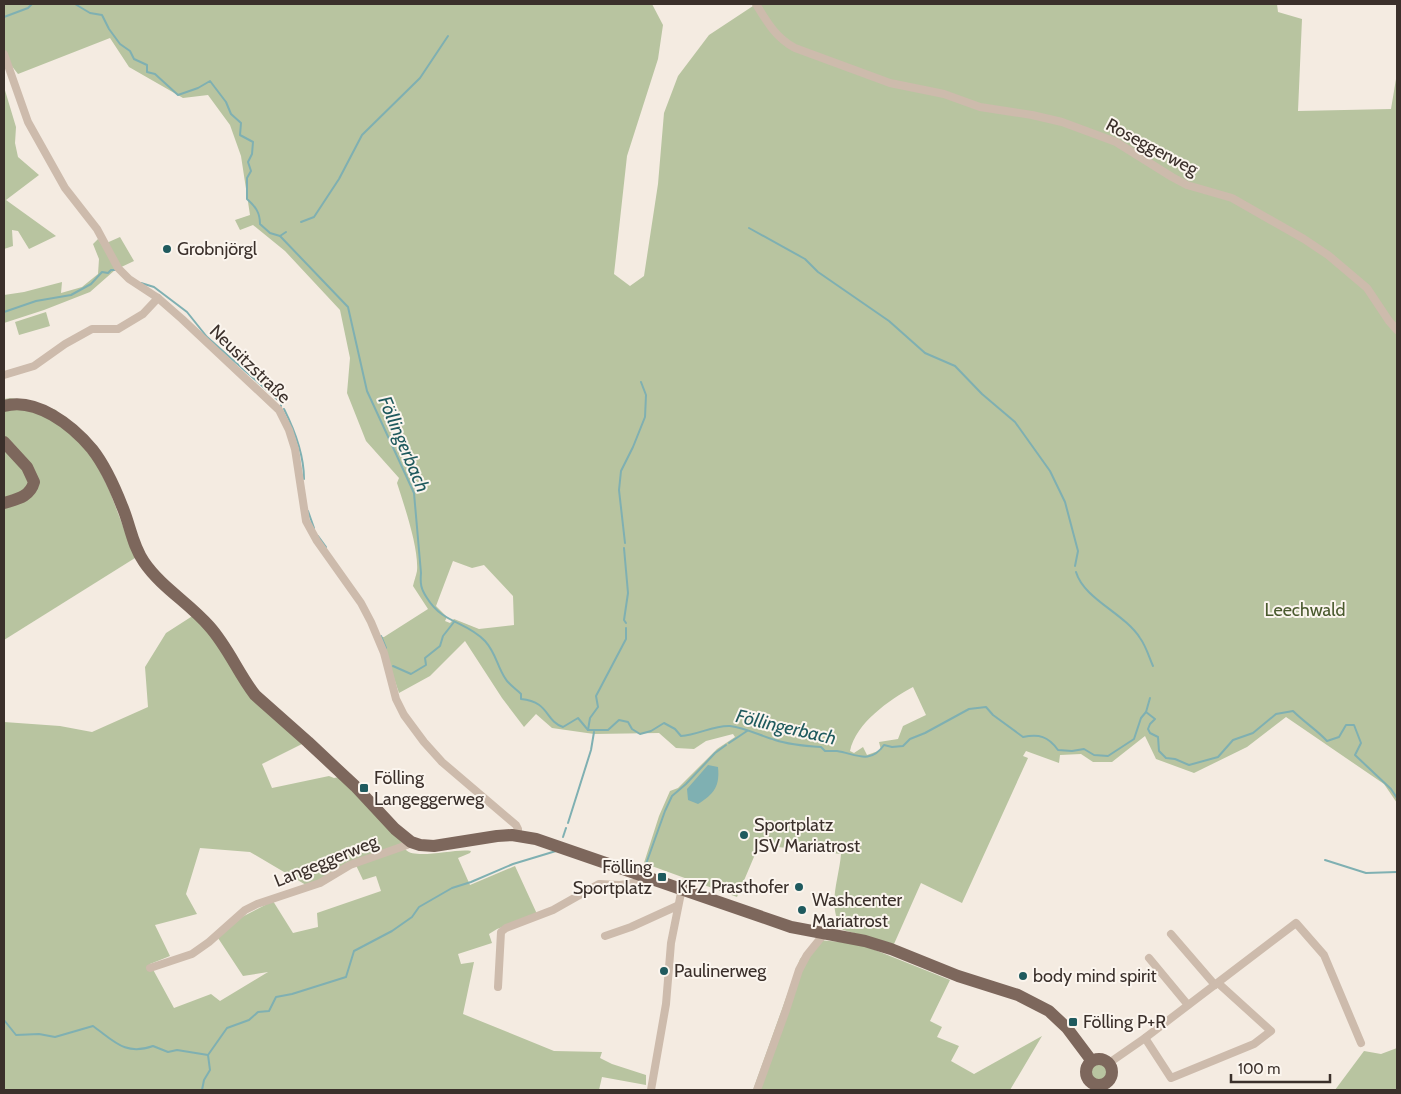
<svg xmlns="http://www.w3.org/2000/svg" width="1401" height="1094" font-family="Cabin,sans-serif">
<rect width="100%" height="100%" fill="#f4ebe1"/>
<g fill="#b8c4a0" fill-rule="evenodd">
<path d="M4 4H652L663 25 658 59 627 156 614 274 630 286 644 276 658 184 664 113 678 76 709 35 756 4H1277L1278 12 1302 19 1298 111 1391 109 1397 73V803L1384 784 1286 717 1247 747 1194 773 1156 759 1145 736 1112 762H1093L1081 754 1060 755 1059 763 1026 751 1023 756 1028 758 962 903 921 883 894 944 843 930C826 907 839 880 841 854L759 845 737 897 649 865 643 866 659 816 670 791 678 788 717 749 735 737 733 734 706 741 694 749 676 748 659 733 594 734 552 728 536 714 524 727 502 698 465 641 430 676 399 693 380 637H384L428 609 413 586C414 581 416 576 417 571 419 548 404 505 397 483L399 478 366 441 347 393 350 358 340 310 285 251 253 225 240 230 235 220 250 215 241 156 230 125 208 95 183 98 129 67 110 38 18 74 4 56ZM453 561 472 568 484 565 513 596 514 625 479 629 454 619 450 623 445 621 447 617 436 606ZM913 687 926 715 903 726 898 739 879 742 881 750 867 755 863 747 854 753 850 751C856 723 889 700 913 687Z"/>
<polygon points="4,87 16,127 15,143 18,157 39,175 6,200 56,236 29,249 18,231 12,230 13,246 4,249"/>
<polygon points="120,237 134,261 115,270 90,292 44,310 4,323 4,295 24,292 62,282 61,293 82,287 98,274 99,259 93,244 98,239 102,245"/>
<polygon points="46,312 50,326 19,335 15,322"/>
<polygon points="10,398 31,401 56,410 95,461 110,492 135,558 4,640 4,399"/>
<path d="M194 615 304 743 262 764 272 788 329 776 334 778 339 777 400 839C402 842 404 847 406 850 416 860 456 848 471 851L470 853 458 858 470 885 515 866 537 914 497 929 489 934 492 943 458 954 461 964 474 962 463 1014 554 1051 602 1052 600 1058 612 1064 646 1075V1085L602 1077 599 1090H4V722L60 726 92 732 148 707 145 667 166 633ZM200 848 250 852 306 885 324 879 354 861 363 880 376 876 381 891 317 913 318 927 293 933 273 901 242 917 218 938 243 976 268 972 220 1001 211 994 174 1008 150 964 170 956 155 925 197 914 186 894Z"/>
<polygon points="818,940 852,943 870,948 950,980 930,1021 942,1027 937,1037 959,1046 951,1061 974,1074 1042,1036 1010,1090 753,1090 800,959"/>
<polygon points="1397,1048 1397,1090 1335,1090 1364,1051 1381,1054"/>
<circle cx="1098" cy="1072" r="10"/>
</g>
<path fill="#7fb0b2" d="M708 765 718 767C720 786 714 794 698 804L688 800 687 789Z"/>
<g fill="none" stroke-linecap="round" stroke-linejoin="round">
<g stroke="#7fb0b2" stroke-width="2">
<path d="M75 4 90 13 102 15 109 29 120 44 130 51 134 59 147 65V72L155 74 178 95 198 88 210 81 226 102 231 114 241 123 240 135 253 142 252 154 248 162 251 171 247 178V199C256 207 260 213 260 224L270 233 280 236 348 307 367 391 414 493 421 573C420 584 421 589 427 598 443 624 466 621 485 641 496 653 497 666 505 678 508 684 516 689 521 694V699C550 702 544 720 563 727L578 718 588 730H608L619 720 628 722 632 729 640 734 651 731 664 723 675 729 681 736C698 735 714 725 730 726 746 728 761 736 775 740 790 745 805 746 821 747L825 751C829 751 834 751 837 751 856 754 870 765 884 745L892 747 903 746 910 739 925 733 969 709 986 707 993 715 1023 737C1039 734 1048 736 1058 750L1072 751 1084 749 1094 755 1108 756 1134 739 1141 718 1146 712 1155 719 1150 724 1148 729 1150 733 1158 737 1159 751 1166 758 1175 759 1189 765 1218 757 1233 740 1253 733 1276 714 1293 711C1304 722 1317 730 1327 741L1339 737 1346 725H1354L1361 743 1355 755 1391 789 1397 798"/>
<polyline points="4,17 28,8 32,4"/>
<polyline points="301,222 314,217 339,179 362,135 420,78 448,36"/>
<polyline points="749,228 805,259 818,272 889,321 925,353 955,366 982,394 1015,422 1050,471 1065,502 1078,551 1075,566"/>
<polyline points="280,236 286,232"/>
<polyline points="141,283 154,287 187,312 207,337 278,400"/>
<polyline points="4,312 36,301 71,295 91,284 102,272 108,273 111,270 116,270"/>
<polyline points="281,405 281,406"/>
<path d="M284 409C295 431 304 454 304 479"/>
<polyline points="308,511 314,528"/>
<polyline points="318,536 326,547"/>
<polyline points="625,543 619,490 621,471 633,447 645,417 646,395 641,382"/>
<polyline points="624,548 628,593 624,620 626,623"/>
<path d="M1076 572C1084 599 1124 613 1140 638 1146 646 1149 657 1153 666"/>
<polyline points="381,636 386,648"/>
<polyline points="393,666 411,674 426,665 425,658 440,646 443,636 454,622"/>
<polyline points="1146,712 1150,698"/>
<polyline points="588,730 590,718 598,707 596,696 626,639 626,628"/>
<polyline points="729,743 747,731"/>
<polyline points="568,823 591,750 594,732"/>
<polyline points="563,837 566,828"/>
<polyline points="1325,860 1366,873 1397,872"/>
<polyline points="646,864 665,811 672,796 686,784 715,753 726,745"/>
<path d="M4 1020 16 1035 39 1034 55 1037 93 1026C114 1041 125 1056 153 1046L168 1052 177 1050 208 1055"/>
<polyline points="202,1090 204,1080 210,1070 208,1055 227,1028 249,1020 258,1012 269,1011 276,997 292,994 346,977 354,951 392,931 412,917 419,907 452,888 471,882 513,864 556,851"/>
</g>
<g stroke="#cdbbac" stroke-width="8">
<path d="M756 4C767 22 776 38 795 48L890 83 944 94 980 107 1032 115 1062 122 1116 142 1172 177 1187 185 1232 198 1304 239 1328 255 1367 288 1389 321 1397 330"/>
<polyline points="4,54 28,122 65,188 97,229 118,268 129,279 158,298 182,319 279,410 289,430 295,449 306,521 317,541 361,603 371,622 384,653 396,699 404,715 424,742 442,762 516,825 518,829 518,836"/>
<polyline points="4,375 34,366 65,344 92,329 118,329 143,314 158,298"/>
<polyline points="1171,934 1215,985"/>
<polyline points="605,936 631,927 677,906"/>
<polyline points="1149,958 1188,1005"/>
<polyline points="150,968 192,954 209,942 245,910 257,904 320,883 350,865 407,845 411,842"/>
<polyline points="498,987 501,932 506,928 553,910 599,884 620,885 641,882 647,877"/>
<polyline points="1145,1038 1171,1078 1254,1044 1271,1031 1218,983"/>
<polyline points="1109,1063 1145,1038 1296,923 1324,955 1361,1043"/>
<polyline points="651,1090 666,1004 671,943 682,888"/>
<polyline points="757,1090 786,1010 799,970 807,955 824,934"/>
</g>
<g stroke="#7d675c" stroke-width="12">
<path d="M4 406C36 397 72 425 92 449 103 463 115 488 122 506 130 524 132 545 144 562 161 587 189 603 209 626 228 647 238 673 255 695L308 742 355 786 395 829 411 842 420 845 434 846 497 836 512 835 536 839 791 927 865 941 891 949 958 976 1018 995 1049 1011 1067 1028 1091 1060"/>
<path d="M4 442 27 467 34 482C30 497 17 499 4 503"/>
<circle cx="1099" cy="1072" r="13"/>
</g>
</g>
<g fill="#1f5a5e" stroke="#fbf5ee" stroke-width="2">
<circle cx="167" cy="249" r="5"/>
<rect x="359" y="783" width="10" height="10" rx="2.5"/>
<circle cx="744" cy="835" r="5"/>
<rect x="657" y="872" width="10" height="10" rx="2.5"/>
<circle cx="799" cy="887" r="5"/>
<circle cx="802" cy="910" r="5"/>
<circle cx="664" cy="971" r="5"/>
<circle cx="1023" cy="976" r="5"/>
<rect x="1068" y="1017" width="10" height="10" rx="2.5"/>
</g>
<g text-anchor="middle" dominant-baseline="central" stroke-width="4" stroke-linejoin="round" paint-order="stroke">
<g font-size="18" fill="#3b302b" stroke="#fbf5ee">
<text transform="translate(1152 147) rotate(28)">Roseggerweg</text>
<text transform="translate(250 364) rotate(44)">Neusitzstraße</text>
<text transform="translate(326 861) rotate(-22)">Langeggerweg</text>
</g>
<g font-size="18" fill="#3b302b" stroke="#fbf5ee" text-anchor="start">
<text x="177" y="249">Grobnjörgl</text>
<text x="374" y="778">Fölling<tspan x="374" dy="21">Langeggerweg</tspan></text>
<text x="754" y="825">Sportplatz<tspan x="754" dy="21">JSV Mariatrost</tspan></text>
<text x="652" y="867" text-anchor="end">Fölling<tspan x="652" dy="21">Sportplatz</tspan></text>
<text x="789" y="887" text-anchor="end">KFZ Prasthofer</text>
<text x="812" y="900">Washcenter<tspan x="812" dy="21">Mariatrost</tspan></text>
<text x="674" y="971">Paulinerweg</text>
<text x="1033" y="976">body mind spirit</text>
<text x="1083" y="1022">Fölling P+R</text>
</g>
<g font-size="18" fill="#4a5a2e" stroke="#fbf5ee">
<text x="1305" y="610">Leechwald</text>
</g>
<g font-size="19" font-style="italic" fill="#1f5a5e" stroke="#fbf5ee">
<text transform="translate(404 444) rotate(67)">Föllingerbach</text>
<text transform="translate(786 727) rotate(13)">Föllingerbach</text>
</g>
</g>
<rect width="1401" height="1094" fill="none" stroke="#3b302b" stroke-width="10"/>
<path d="M1231 1074v8h99v-8" fill="none" stroke="#3b302b" stroke-width="2.5"/>
<text x="1238" y="1074" font-size="15" fill="#3b302b" stroke="#fbf5ee" stroke-width="4" paint-order="stroke">100 m</text>
</svg>
